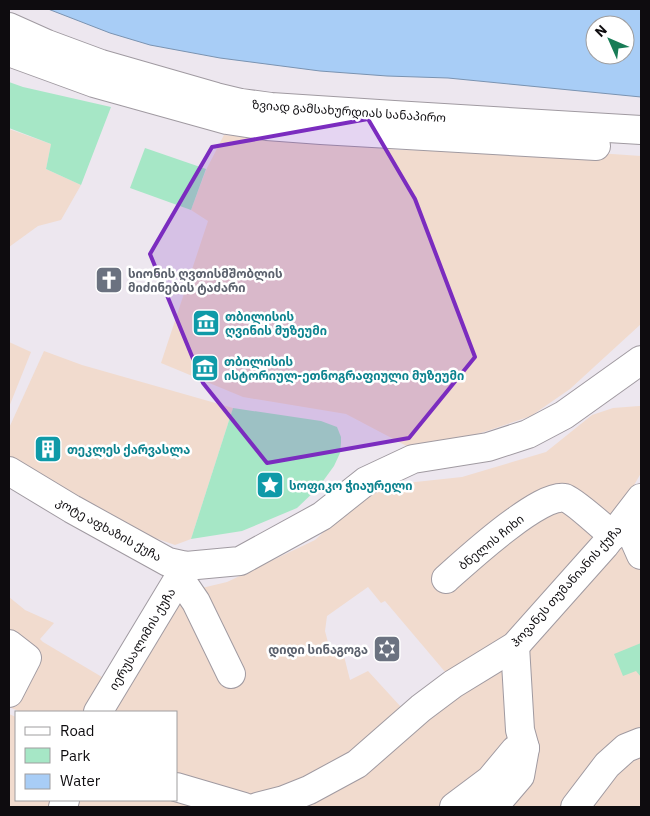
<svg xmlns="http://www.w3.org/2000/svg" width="650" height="816" font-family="'IBM Plex Sans','Noto Sans Georgian',sans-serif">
<rect width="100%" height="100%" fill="#ede7ef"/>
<g fill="#f1dbce" fill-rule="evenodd">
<polygon points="9,129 51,144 46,169 81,185 61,220 38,226 9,247"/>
<polygon points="224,135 400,150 583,152 641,156 641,324 570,389 531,416 487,431 418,452 346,414 243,397 161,363 208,221 191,210 206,170"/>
<polygon points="9,342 31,352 9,407"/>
<polygon points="44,351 82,365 233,408 191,539 175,545 95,517 9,460 9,428"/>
<path d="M639 406H641V473L601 543 518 634 355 762 268 795 230 793 176 779V712H108L185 592 227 582 315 540 383 477 406 483 462 477 546 452 592 415 613 408ZM368 587 381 603 385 601 446 673 401 707 368 671 350 680 343 652 331 654 325 631 327 616Z"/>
<polygon points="641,502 641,807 73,807 76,800 176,800 228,804 310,790 512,651"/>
<polygon points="9,597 25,610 54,623 40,639 43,642 107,680 94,712 21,712 9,707 31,659 9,638"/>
<polygon points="9,714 16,717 16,800 56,800 54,807 9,807"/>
</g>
<g fill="#a6e7c6">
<polygon points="9,82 23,87 111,107 81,185 46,169 51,144 9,128"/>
<polygon points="145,148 206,169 191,210 130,188"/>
<polygon points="233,408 321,421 337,427 341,437 341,443 340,453 334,466 318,488 297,508 242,531 191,539"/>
<polygon points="641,643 641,677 636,671 623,676 614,654"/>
</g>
<path fill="#a8cdf6" stroke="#7a93b1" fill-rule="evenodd" d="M48 9H641V97L448 78 387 76 320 71 220 58 150 45 110 33ZM595 25H625V55H595Z"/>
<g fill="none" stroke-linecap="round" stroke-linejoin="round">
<g stroke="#a09aa1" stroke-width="30">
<g id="minor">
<polyline points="9,471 72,509 168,562 186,566 240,561 322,516 366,481 413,459 488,447 528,434 564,415 641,360"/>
<polyline points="623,523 629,528 641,555"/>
<polyline points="179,577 196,602 231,674"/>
<path d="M446 579C465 562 541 492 565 498 573 500 604 528 613 536"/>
<polyline points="9,644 27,658 9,693"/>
<polyline points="98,712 186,566"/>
<polyline points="176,787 244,807"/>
<polyline points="63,807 65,800"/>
<polyline points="257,807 284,800 309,790 357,764 421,708 453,684 515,646 605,545 641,498"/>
<polyline points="454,807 490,780 515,750 525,748"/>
<polyline points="485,807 502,797 520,776 525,748 520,730 515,646"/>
<polyline points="575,807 607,765 626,748 641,742"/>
</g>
</g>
<g stroke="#a09aa1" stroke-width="30">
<g id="highway">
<polyline points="9,27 47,44 101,64 216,97 241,103 271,107 394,115 641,130"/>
<polyline points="9,52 94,83 227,120 267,126 321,130 596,146"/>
</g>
</g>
<use href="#minor" stroke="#fff" stroke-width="28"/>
<use href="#highway" stroke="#fff" stroke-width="28"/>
</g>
<path fill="#7b2cbf" fill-opacity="0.2" stroke="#7b2cbf" stroke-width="4" stroke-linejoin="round" d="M368 119 415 199 475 357 409 438 267 463 203 383 150 254 212 147Z"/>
<defs>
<g id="church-square" transform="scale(1.4375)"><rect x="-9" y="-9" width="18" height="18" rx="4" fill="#6b7280" stroke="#fff"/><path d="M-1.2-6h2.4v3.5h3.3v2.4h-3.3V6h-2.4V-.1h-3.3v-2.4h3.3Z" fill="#fff"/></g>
<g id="museum-square" transform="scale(1.4375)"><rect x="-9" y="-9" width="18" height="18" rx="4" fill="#0f9aa8" stroke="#fff"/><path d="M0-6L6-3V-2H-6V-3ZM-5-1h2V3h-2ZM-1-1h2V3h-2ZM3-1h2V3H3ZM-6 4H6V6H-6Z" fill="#fff"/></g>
<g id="building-square" transform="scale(1.4375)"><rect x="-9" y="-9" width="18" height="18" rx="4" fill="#0f9aa8" stroke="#fff"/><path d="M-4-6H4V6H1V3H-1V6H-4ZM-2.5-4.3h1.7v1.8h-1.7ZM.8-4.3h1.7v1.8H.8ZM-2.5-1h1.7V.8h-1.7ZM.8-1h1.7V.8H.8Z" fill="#fff"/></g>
<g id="sight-square" transform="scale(1.4375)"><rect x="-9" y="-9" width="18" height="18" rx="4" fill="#0f9aa8" stroke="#fff"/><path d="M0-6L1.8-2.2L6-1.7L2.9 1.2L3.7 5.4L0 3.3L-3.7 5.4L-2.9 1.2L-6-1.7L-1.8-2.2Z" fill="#fff"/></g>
<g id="synagogue-square" transform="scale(1.4375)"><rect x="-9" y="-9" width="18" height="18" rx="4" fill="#6b7280" stroke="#fff"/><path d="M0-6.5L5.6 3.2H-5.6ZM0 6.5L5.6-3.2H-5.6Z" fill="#fff"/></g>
</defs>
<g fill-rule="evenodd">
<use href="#church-square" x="109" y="280"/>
<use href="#museum-square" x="206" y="323"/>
<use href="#museum-square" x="205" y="368"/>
<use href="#building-square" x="48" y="449"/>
<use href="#sight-square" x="270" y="485"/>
<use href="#synagogue-square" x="387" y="649"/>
</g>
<g text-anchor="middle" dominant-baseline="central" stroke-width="5" stroke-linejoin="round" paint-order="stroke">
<g font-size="12" fill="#0e0c0f" stroke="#fff">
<text transform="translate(349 111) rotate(4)">ზვიად გამსახურდიას სანაპირო</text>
<text transform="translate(109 529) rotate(29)">კოტე აფხაზის ქუჩა</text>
<text transform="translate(491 542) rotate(-39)">ბნელის ჩიხი</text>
<text transform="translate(566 586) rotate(-48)">ჰოვანეს თუმანიანის ქუჩა</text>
<text transform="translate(142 639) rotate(-59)">იერუსალიმის ქუჩა</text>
</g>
<g font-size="12" font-weight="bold" fill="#5b616d" stroke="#fff" text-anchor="start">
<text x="128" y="273">სიონის ღვთისმშობლის<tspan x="128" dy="14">მიძინების ტაძარი</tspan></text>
<text x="368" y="649" text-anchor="end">დიდი სინაგოგა</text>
</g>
<g font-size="12" font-weight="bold" fill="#0d838f" stroke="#fff" text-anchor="start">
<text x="225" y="316">თბილისის<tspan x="225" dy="14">ღვინის მუზეუმი</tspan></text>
<text x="224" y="361">თბილისის<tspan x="224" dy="14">ისტორიულ-ეთნოგრაფიული მუზეუმი</tspan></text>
<text x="67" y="449">თეკლეს ქარვასლა</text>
<text x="289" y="485">სოფიკო ჭიაურელი</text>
</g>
</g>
<rect width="650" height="816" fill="none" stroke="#0e0c0f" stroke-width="20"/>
<rect x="15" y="711" width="162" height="90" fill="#ffffff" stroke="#9f9e9f"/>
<rect x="25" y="727" width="25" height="8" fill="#ffffff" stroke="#9f9e9f"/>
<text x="60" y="736" font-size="15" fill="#0e0c0f">Road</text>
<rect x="25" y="748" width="25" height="15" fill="#a6e7c6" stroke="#9f9e9f"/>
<text x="60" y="761" font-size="15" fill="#0e0c0f">Park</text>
<rect x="25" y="774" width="25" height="15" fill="#a8cdf6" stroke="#9f9e9f"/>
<text x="60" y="786" font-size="15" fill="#0e0c0f">Water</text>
<g transform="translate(610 40) rotate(315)"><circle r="24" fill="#ffffff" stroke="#9f9e9f"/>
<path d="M0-4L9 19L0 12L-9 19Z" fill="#177c56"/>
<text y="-8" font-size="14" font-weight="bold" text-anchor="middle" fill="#0e0c0f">N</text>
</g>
</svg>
